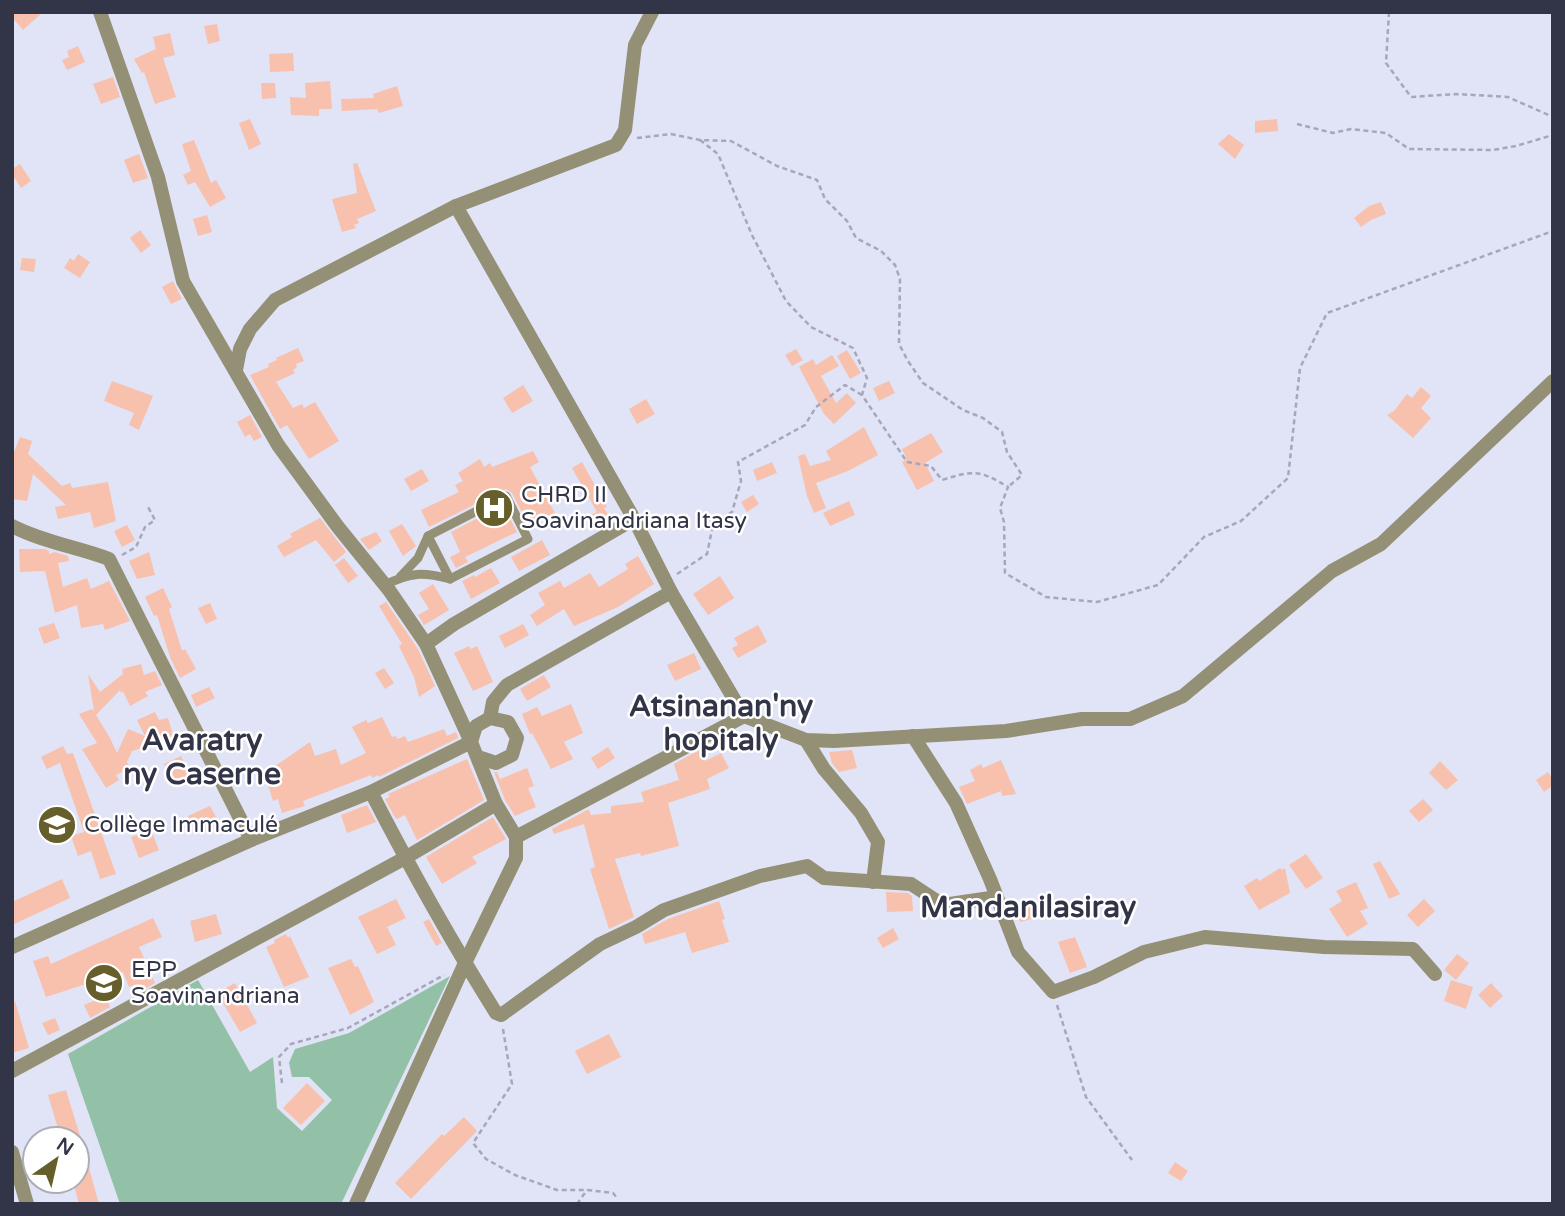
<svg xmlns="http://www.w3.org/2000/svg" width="1565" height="1216" font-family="'Varela Round',sans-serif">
<rect width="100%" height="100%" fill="#e1e3f7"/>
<polygon fill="#92c1a8" points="450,976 341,1204 120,1204 68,1054 198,980 250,1072 273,1057 277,1108 302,1131 332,1100 309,1077 292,1077 289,1063 295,1049 349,1033"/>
<g fill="#f8c1ad">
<polygon points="12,12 43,12 23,30 12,17"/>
<polygon points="217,24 220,41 208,44 204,26"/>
<polygon points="170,33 175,55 163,58 176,97 155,104 144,72 142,73 134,59 156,49 153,37"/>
<polygon points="78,46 85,62 67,70 62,60 69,57 67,51"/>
<polygon points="293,53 294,71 270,72 269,54"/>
<polygon points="113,77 120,97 101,104 93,84"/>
<polygon points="330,81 332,109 319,109 319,116 291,115 290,97 306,98 305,83"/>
<polygon points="261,83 275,83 276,98 262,99"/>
<polygon points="397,86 403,106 379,113 377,109 342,111 341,99 374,98 373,94"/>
<polygon points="250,119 261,144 249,150 239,123"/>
<polygon points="1277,119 1278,131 1255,133 1255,121"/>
<polygon points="1229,134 1244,145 1235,159 1218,144"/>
<polygon points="194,140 211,183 216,180 226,198 210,207 195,182 188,185 183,175 191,171 182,144"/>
<polygon points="139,154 148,178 133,183 124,160"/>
<polygon points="357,163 376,211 357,219 359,223 354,225 356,228 342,232 332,199 357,193 353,164"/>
<polygon points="20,164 31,181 21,188 12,174 12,169"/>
<polygon points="1381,202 1386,214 1371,220 1361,227 1354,218 1369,206"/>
<polygon points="207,215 212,232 198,236 193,219"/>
<polygon points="140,230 151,245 141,253 130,238"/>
<polygon points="78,254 90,262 80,278 64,268 70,258 74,261"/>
<polygon points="22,258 36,259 34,272 20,270"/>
<polygon points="173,281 182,299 171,304 162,287"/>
<polygon points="298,348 304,361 296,364 297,367 293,370 295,373 276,382 293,408 302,404 304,408 315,402 339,441 309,459 287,425 280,429 250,375 269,367 268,364 277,360 276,358"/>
<polygon points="796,349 803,360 792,366 785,355"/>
<polygon points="847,350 861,373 850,379 837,356"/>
<polygon points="832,355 839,366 821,376 836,403 847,393 856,403 834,424 824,414 799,367 813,359 816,365"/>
<polygon points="112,381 153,396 139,430 129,425 134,413 104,401"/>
<polygon points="889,381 895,393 879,401 873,388"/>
<polygon points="523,385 533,401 512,413 503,398"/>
<polygon points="1421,387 1431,396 1421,408 1431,418 1413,438 1387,415 1394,411 1407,394 1412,398"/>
<polygon points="646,399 655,414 637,424 629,409"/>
<polygon points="250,415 262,437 254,441 250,434 245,437 237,422"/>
<polygon points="864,427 878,455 848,471 816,483 826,508 814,513 807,496 798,456 805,454 810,466 831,460 826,451"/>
<polygon points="931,433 943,452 925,463 934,481 917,490 902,462 907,459 902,449"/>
<polygon points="20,437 32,441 28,454 62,486 70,483 72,488 108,482 116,521 94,528 90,512 58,519 55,507 66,505 33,474 27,501 12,499 12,457"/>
<polygon points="533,451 539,462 530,467 555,513 529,526 512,493 506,489 429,527 421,510 459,492 455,485 463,481 458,473 480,459 484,467 490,463 492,467"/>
<polygon points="582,462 607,507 604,508 610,518 595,526 589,516 597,512 572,468"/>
<polygon points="772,462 777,473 757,481 753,470"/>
<polygon points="422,469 429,481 411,491 404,479"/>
<polygon points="753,495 759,504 747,512 741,502"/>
<polygon points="849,501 855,515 830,526 823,513"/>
<polygon points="503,505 517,532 465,557 468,562 456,568 450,557 460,552 451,532"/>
<polygon points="320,518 346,552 334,562 316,540 284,557 277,546 292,537 290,534"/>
<polygon points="402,524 416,546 403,556 389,531"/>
<polygon points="127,525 135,540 122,547 114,531"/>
<polygon points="376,532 382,541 369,550 360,539"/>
<polygon points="542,540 550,555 519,571 511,557"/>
<polygon points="19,549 45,549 49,551 49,554 55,552 68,556 69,561 58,563 63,587 87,578 91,589 109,581 130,621 105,630 103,624 81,628 77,605 55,613 45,571 20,572"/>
<polygon points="149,552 155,575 137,579 129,561"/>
<polygon points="638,556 654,584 618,607 574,626 564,609 537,626 530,615 545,605 538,593 560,581 564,588 590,573 599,587 628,569 625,564"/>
<polygon points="344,558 358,576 348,583 335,565"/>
<polygon points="491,568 500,583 471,599 462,581 474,575 475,577"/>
<polygon points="720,576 734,598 708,615 693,594"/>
<polygon points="433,584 449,610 424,625 418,615 429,609 419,593"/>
<polygon points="163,588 172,607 169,609 182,651 185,649 196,669 180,678 170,657 157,615 154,616 145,597"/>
<polygon points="386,602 418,649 435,686 419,697 414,677 399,646 402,644 379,606"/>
<polygon points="210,603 217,619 206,624 198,608"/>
<polygon points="54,623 60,638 44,644 38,628"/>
<polygon points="523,624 529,635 505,648 499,636"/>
<polygon points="758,625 767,642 738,658 732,648 738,645 734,638"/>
<polygon points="469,646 470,649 477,646 493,682 473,691 454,653"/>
<polygon points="694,653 701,669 675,681 667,665"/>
<polygon points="141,664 144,675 155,671 162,685 145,692 148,696 130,706 123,691 121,693 120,690 96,715 110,738 117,753 128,729 145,736 137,720 155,712 159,720 168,718 174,738 132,751 127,762 130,768 116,775 119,780 106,788 82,749 97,743 79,714 92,709 94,711 88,674 100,692 123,674 122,669"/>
<polygon points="384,668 394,683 385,689 375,673"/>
<polygon points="544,675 551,687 527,701 520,689"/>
<polygon points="209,687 215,698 196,707 191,695"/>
<polygon points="571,704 583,733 564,742 573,759 551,769 532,733 530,734 522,714 537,707 542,716"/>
<polygon points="382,717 392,737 396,736 397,739 405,736 408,742 444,729 447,736 456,732 458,738 379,777 378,775 372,778 371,775 303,801 305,806 282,813 278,799 273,801 269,788 262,775 310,742 315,756 336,749 341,765 366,753 352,727 366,720 368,723"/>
<polygon points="63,746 67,754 73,753 116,874 100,879 91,851 78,856 71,836 84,832 60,763 47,769 41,757"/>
<polygon points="608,747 615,758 598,769 591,758"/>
<polygon points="701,749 705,761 721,753 729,768 707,779 710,789 668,803 679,846 641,856 640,853 615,859 634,917 609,929 590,869 595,867 584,824 554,834 552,829 587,810 589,810 591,815 611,813 611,806 644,802 641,792 679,780 674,764"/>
<polygon points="852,750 857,768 839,772 832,763 829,752"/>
<polygon points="181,756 190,775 172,783 164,764"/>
<polygon points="467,759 484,800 417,840 405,815 397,819 394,816 385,799 390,797 388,794"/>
<polygon points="1001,760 1016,794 1002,796 1001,791 967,804 959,787 975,781 970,770 981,764 983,768"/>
<polygon points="1440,761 1458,780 1446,790 1429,773"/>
<polygon points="527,768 534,786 528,788 536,807 515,816 505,800 494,772 497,772 500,779"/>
<polygon points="1548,772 1553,780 1553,785 1544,792 1536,780"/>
<polygon points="1423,799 1433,810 1419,822 1409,811"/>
<polygon points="367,805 376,822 347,833 341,815"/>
<polygon points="210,806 220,824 197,835 188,816"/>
<polygon points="493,817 506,839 472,857 477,863 442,884 426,857"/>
<polygon points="151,830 159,850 139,858 131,837"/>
<polygon points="1306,854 1323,878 1306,889 1289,865"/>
<polygon points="1380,861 1400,894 1389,899 1373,864"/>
<polygon points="1280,868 1282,870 1285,868 1290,893 1259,910 1244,886 1257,878 1259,881"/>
<polygon points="62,879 70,898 12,925 12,902"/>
<polygon points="1356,882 1368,908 1360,911 1368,924 1347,937 1329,909 1342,901 1336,891"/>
<polygon points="886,892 908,893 912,896 913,911 887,912"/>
<polygon points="396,899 406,918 387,927 396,945 377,954 358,917"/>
<polygon points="1424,899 1435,911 1418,927 1407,915"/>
<polygon points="719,901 725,919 722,920 729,942 692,953 685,932 645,944 642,934 668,919"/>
<polygon points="1036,906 1039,917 1020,922 1017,910"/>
<polygon points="216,914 222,934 195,942 190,921"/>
<polygon points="153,918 162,937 139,947 155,983 135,994 131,986 129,987 123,972 46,997 33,961 48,956 51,964"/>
<polygon points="429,919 442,943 436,946 423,922"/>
<polygon points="893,928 899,939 883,948 877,938"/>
<polygon points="286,934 288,938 290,936 309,977 284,987 266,947 275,943 274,940"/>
<polygon points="1075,937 1087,967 1070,973 1058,942"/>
<polygon points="1457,954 1469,963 1456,980 1444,970"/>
<polygon points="351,959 355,967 358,966 374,1002 350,1015 328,968"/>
<polygon points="1451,980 1473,987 1466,1009 1444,1001"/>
<polygon points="235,983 257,1023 240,1032 217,993"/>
<polygon points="1491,983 1503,996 1490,1008 1478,995"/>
<polygon points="105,996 110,1007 90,1018 84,1005"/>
<polygon points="15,1001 29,1048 12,1053 12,1002"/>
<polygon points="55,1018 60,1030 48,1035 42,1023"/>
<polygon points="609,1034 621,1057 587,1074 575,1051"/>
<polygon points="307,1083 325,1101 301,1125 283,1108"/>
<polygon points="66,1090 81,1139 99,1204 79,1204 73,1181 77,1181 77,1139 61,1139 48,1095"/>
<polygon points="464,1117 477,1131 411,1199 395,1183 442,1134 444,1136"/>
<polygon points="1175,1162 1188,1171 1181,1181 1168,1173"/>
</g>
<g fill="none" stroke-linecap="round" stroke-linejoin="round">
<g stroke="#a5a7ba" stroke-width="2.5" stroke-dasharray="5 3.5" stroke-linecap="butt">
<polyline points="1389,12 1386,63 1411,97 1456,94 1508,97 1553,117"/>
<polyline points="1297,124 1333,133 1351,129 1386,133 1409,149 1493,150 1516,146 1553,135"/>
<polyline points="637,138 671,134 700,140 731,141 777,166 817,180 825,199 847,221 856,238 881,251 895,265 900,279 899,344 908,361 923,383 963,410 983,418 1002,432 1007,452 1022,475 1008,487"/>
<path d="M700 140 718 154 752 235 786 301 811 327 853 348 867 378 862 395 907 462 931 466 942 480C973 470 980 470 1008 487L1000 508 1004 522 1005 573 1046 597 1097 602 1158 585 1204 537 1241 521 1288 478 1300 368 1327 313 1553 231"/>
<polyline points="122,555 136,547 145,527 155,520 148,507"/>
<polyline points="677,574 707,554 713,525 732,512 741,481 738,462 805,425 816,407 845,385 862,395"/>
<polyline points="1057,1005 1086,1097 1132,1160"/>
<polyline points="503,1029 512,1084 473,1143 486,1159 515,1175 557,1190 587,1190 613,1193 618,1199"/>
<polyline points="282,1083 279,1057 291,1044 348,1028 444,975"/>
<polyline points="577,1204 587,1190"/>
</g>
<g stroke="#949076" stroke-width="9">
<polyline points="428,536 450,579"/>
<path d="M385 585C411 572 423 572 450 579L528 539 506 496 428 536 418 558 400 577"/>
</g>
<g stroke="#949076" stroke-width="14">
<polyline points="100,12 158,177 183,281 278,445 338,527 389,590 426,644 471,742 496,804 516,837 516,858 465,963 356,1204"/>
<polyline points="456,206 634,519 671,592 744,716 806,740 834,741 1006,731 1082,719 1130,719 1183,696 1332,571 1381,544 1553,381"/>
<polyline points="236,370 240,349 250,329 275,300 456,206 616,145 625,130 635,45 652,12"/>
<path d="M12 526C43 542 77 547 109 559L251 840"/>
<polyline points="426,644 454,624 634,519"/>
<polyline points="490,718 493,702 507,685 671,592"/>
<polyline points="913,736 956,803 990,879 1018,952 1053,992 1094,977 1144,952 1205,937 1324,947 1413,949 1435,974"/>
<polyline points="806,740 824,769 861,813 878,842 873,882"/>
<path d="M371 792C410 868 451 941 496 1013L501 1015 600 944 636 927 664 910 760 876 807 866 824 878 911 884 943 905 997 897"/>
<polyline points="516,837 744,716"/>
<polyline points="12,947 251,840 371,792 471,742 476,726 490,718 508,722 517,738 512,755 496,763 478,757"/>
<polyline points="12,1071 405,858 496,804"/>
<polyline points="12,1152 27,1204"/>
</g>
</g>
<defs>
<g id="hospital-disc" transform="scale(2.0125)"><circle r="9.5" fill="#665e2b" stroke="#fff"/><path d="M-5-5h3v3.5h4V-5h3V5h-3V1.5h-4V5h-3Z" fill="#fff"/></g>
<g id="school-disc" transform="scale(2.0125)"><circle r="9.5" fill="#665e2b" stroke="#fff"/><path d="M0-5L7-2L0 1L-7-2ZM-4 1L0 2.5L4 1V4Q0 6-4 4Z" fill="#fff"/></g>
</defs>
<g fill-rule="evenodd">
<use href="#hospital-disc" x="494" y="508"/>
<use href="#school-disc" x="57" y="825"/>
<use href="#school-disc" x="104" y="983"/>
</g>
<g text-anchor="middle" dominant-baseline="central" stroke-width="5" stroke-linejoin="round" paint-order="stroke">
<g font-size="23" fill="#323447" stroke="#fff" text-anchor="start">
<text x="521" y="495">CHRD II<tspan x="521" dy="26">Soavinandriana Itasy</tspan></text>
<text x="84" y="825">Collège Immaculé</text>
<text x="131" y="970">EPP<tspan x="131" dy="26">Soavinandriana</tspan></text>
</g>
<g font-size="30" font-weight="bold" fill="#323447" stroke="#fff">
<text x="721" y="706">Atsinanan'ny<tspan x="721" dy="34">hopitaly</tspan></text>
<text x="202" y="740">Avaratry<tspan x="202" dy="34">ny Caserne</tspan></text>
<text x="1028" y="907">Mandanilasiray</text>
</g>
</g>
<rect width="1565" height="1216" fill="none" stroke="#323447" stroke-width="28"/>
<g transform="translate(56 1160) rotate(34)"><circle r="33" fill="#ffffff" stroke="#adaeb5" stroke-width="2"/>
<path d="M0-5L12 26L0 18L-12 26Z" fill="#665e2b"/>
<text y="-10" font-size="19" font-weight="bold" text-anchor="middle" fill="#323447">N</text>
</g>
</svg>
